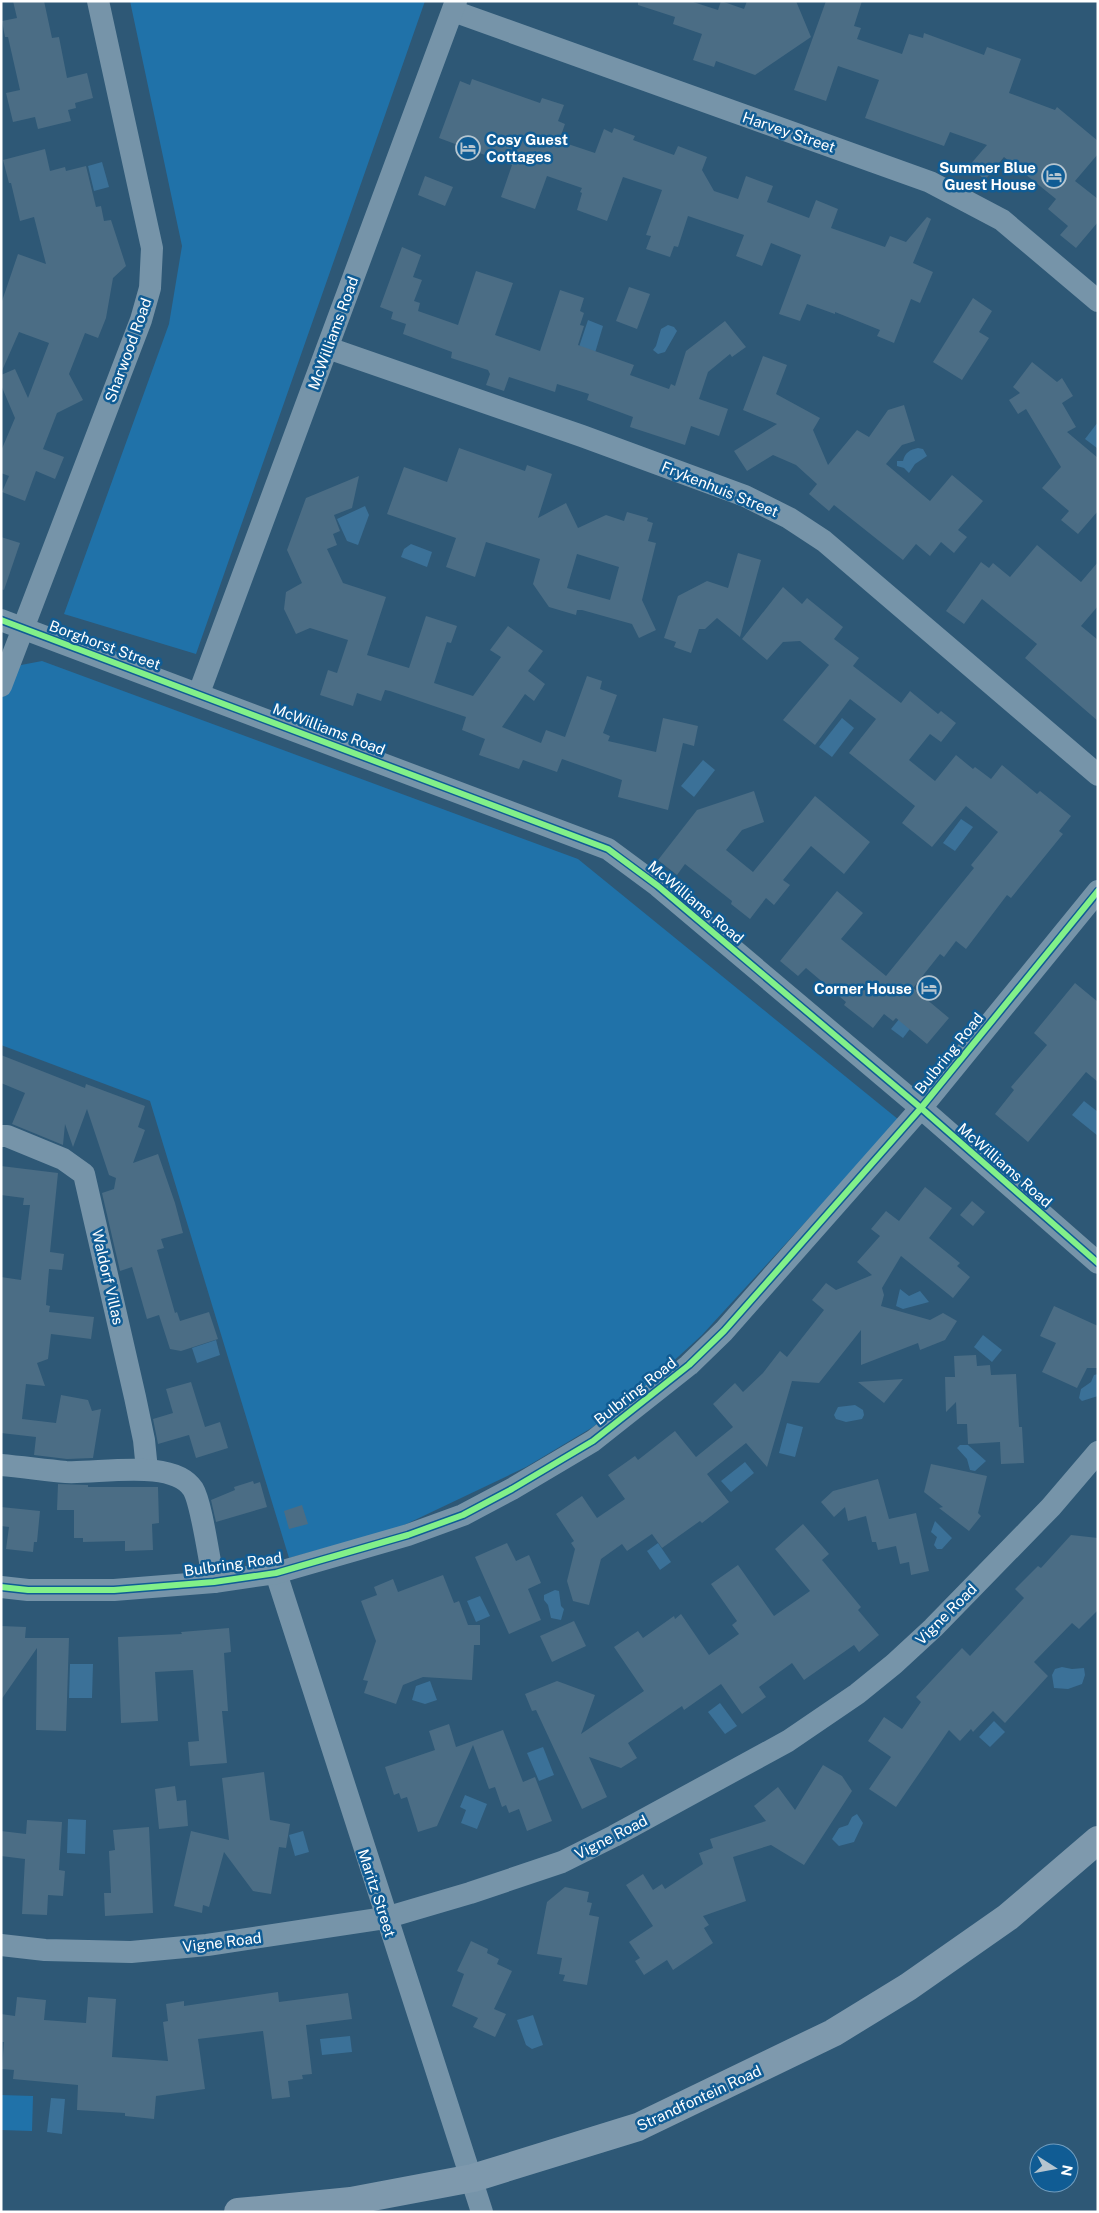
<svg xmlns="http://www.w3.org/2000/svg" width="1099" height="2213" font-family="'Public Sans',sans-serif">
<rect width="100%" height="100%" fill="#2e5876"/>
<g fill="#2072a9">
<polygon points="130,1 425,1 196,654 64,614 169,324 182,246"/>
<polygon points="42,661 578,859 899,1120 702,1335 656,1377 593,1427 526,1467 398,1528 289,1558 150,1101 1,1045 1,692 21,665"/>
<polygon points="1,2095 33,2096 32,2131 1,2130"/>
</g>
<g fill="#3b7198">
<polygon points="102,162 109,187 94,191 88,166"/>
<polygon points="588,320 603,326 595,353 579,347"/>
<polygon points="668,325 674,327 677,331 665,352 658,354 653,350 656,346 661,329"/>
<polygon points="1098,422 1098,448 1097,448 1085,439"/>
<path d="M918 448 923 449 927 456 915 464 909 473 904 468 897 466V461H903C905 452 910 450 918 448Z"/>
<polygon points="365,506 369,515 358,545 347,541 337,519"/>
<polygon points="411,544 432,552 427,567 401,557 404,549"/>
<polygon points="842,718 854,728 832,757 819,747"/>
<polygon points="703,760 715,770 694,797 681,786"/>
<polygon points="961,819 973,827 955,851 943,843"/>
<polygon points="908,1008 919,1017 903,1038 891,1029"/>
<polygon points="1084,1101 1098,1112 1098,1136 1072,1115"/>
<polygon points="900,1289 909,1296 920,1291 929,1302 903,1309 896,1306"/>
<polygon points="983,1335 1002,1350 992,1362 974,1347"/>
<polygon points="216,1340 220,1355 197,1363 192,1348"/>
<polygon points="1098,1374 1098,1396 1082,1401 1079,1398 1081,1389 1091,1382 1094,1375"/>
<polygon points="855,1405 863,1410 864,1415 862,1419 846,1422 836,1419 834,1415 838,1407"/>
<polygon points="787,1423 803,1427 795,1457 779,1453"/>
<polygon points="960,1445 968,1445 986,1461 975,1471 970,1470 967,1459 957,1448"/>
<polygon points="745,1462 754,1473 731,1492 721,1481"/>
<polygon points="935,1521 952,1538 942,1549 937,1549 934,1545 937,1537 931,1532"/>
<polygon points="658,1543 671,1562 660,1570 647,1551"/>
<polygon points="555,1590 559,1591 561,1606 564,1609 561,1620 551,1618 548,1605 544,1600 544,1595"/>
<polygon points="480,1596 490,1616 476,1622 467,1601"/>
<polygon points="70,1664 93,1664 92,1698 69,1698"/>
<polygon points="1062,1667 1072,1669 1084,1668 1085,1675 1082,1684 1068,1689 1054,1688 1052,1675 1055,1669"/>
<polygon points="430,1681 437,1700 425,1704 412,1700 416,1686"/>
<polygon points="720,1703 737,1726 725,1734 708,1712"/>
<polygon points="994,1721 1005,1732 990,1747 979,1737"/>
<polygon points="543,1747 554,1775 539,1781 527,1753"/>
<polygon points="465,1795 487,1804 477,1829 461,1823 466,1810 460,1807"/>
<polygon points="857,1814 863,1823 854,1842 839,1846 832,1839 839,1828 848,1825 852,1817"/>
<polygon points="68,1819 86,1820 85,1854 67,1853"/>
<polygon points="303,1831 309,1852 295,1856 289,1835"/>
<polygon points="533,2015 543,2045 532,2049 526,2045 517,2020"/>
<polygon points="350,2036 352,2052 322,2055 320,2039"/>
<polygon points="51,2098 65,2099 62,2134 47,2132"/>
</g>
<g fill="#4b6d85" fill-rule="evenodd">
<polygon points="13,1 44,1 52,38 59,37 67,78 87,73 93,98 75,103 76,108 68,110 71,121 38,129 35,117 13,122 6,93 20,90 8,37 5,37 2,21 17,18"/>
<polygon points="638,1 690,1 718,10 721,1 744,9 747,1 796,1 811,37 755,75 716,61 714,67 693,60 702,34 673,24 675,17 638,5"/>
<polygon points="826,1 862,1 854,26 861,28 857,39 902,54 909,34 923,38 924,33 984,55 987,47 1021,59 1009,93 1055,110 1057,107 1098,141 1098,154 1075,181 1098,199 1098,222 1076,248 1060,235 1068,226 1048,209 1056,199 1004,157 985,180 969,166 987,145 950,132 944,146 865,118 879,80 838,66 826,101 794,90"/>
<polygon points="472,79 540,103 542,98 564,105 558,121 565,124 559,141 595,153 604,129 612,133 614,128 635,136 633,140 674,155 678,146 707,157 702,170 714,191 738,199 746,176 773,186 767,202 809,218 816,200 838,209 831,228 885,247 890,236 906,242 927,217 931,219 913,263 933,272 920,303 911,299 894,343 877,336 880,330 835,312 835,314 807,304 800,321 779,314 801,255 771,243 762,266 736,256 744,235 688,216 678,247 674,246 670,257 646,249 651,236 646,235 662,190 623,177 607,221 577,210 582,193 580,192 582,188 547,176 535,209 501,197 512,165 439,138 460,81 470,85"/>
<polygon points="45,149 50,171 65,167 66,171 86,166 96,207 101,206 104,221 111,220 126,266 113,278 106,318 98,338 85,333 69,374 83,400 57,413 43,449 64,457 55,479 36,471 25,501 2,492 9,476 1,473 1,451 15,418 1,385 1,375 15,369 28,398 49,343 19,332 1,373 1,304 18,254 46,264 34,217 20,221 11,183 9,183 3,160"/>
<polygon points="425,176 453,187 445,206 418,195"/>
<polygon points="402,247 421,255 413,277 422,280 414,301 420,303 418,311 458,325 476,271 513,283 495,335 540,351 560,290 584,298 580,311 584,313 580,325 584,326 578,345 634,365 630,375 669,389 671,384 675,386 686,351 725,321 746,347 732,357 730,354 708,372 699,399 728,409 719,436 691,426 685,445 630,427 633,417 587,400 589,394 557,384 555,392 509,377 504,391 486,385 490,374 488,370 451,358 452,352 403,334 406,324 391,319 393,312 380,307"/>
<polygon points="629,287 650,294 637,329 616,321"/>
<polygon points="973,298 992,311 979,332 989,338 962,380 933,362"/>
<polygon points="763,356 787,365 776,394 820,418 813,430 828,465 857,430 869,437 888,410 904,405 915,441 902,445 886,464 930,501 952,475 983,501 958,530 967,537 954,553 941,542 930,556 916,544 903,560 834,505 829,511 809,494 817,484 796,465 773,455 747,471 734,451 777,424 743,410"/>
<polygon points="1032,362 1057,382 1062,378 1073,396 1062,403 1076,427 1067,432 1098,458 1098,511 1078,534 1061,520 1069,511 1042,488 1061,467 1026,409 1018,414 1009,400 1020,393 1013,387"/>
<path d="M459 448 525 471 527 465 552 474 538 518 566 503 578 528 606 515 624 521 627 512 648 518 647 521 653 523 648 541 656 543 642 600 656 630 639 638 632 624 582 610H577L576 615 549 607 533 584 540 559 486 542 475 577 446 567 456 538 387 514 404 467 447 482ZM577 554 619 567 610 600 567 588Z"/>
<polygon points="359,476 352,508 334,515 340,531 333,534 337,545 327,549 343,583 386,597 367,655 409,668 426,616 457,626 451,643 447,642 434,683 473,696 501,657 490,650 508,626 543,651 528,671 545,684 534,701 525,694 502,727 541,743 546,730 565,737 587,676 602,681 600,689 617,695 603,733 610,736 608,741 656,752 663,718 698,726 694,746 683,743 668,810 618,797 622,780 562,759 557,772 523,760 519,769 479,755 485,739 462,730 466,717 390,691 385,690 381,701 357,693 353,706 320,695 328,670 337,673 348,640 310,628 296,634 284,609 286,592 302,583 287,550 306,498"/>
<polygon points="1,537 20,543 4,590 1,589"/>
<polygon points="1037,545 1081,582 1098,562 1098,606 1081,626 1098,640 1098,721 1025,658 1037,644 982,599 964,624 946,611 981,562 989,568 993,563 1010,577"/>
<polygon points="738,553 761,560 740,637 717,618 705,629 699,629 691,653 674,647 676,642 664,638 678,596 707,581 728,588"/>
<polygon points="783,587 802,604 807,598 843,627 834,639 859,658 853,666 901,703 910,691 938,714 941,711 956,723 941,742 930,734 909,760 935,781 956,755 973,769 975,767 991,779 1002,765 1037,794 1040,791 1071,816 1059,831 1063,834 1011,898 1007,895 966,949 956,941 944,957 940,954 913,988 949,1018 927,1044 896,1018 893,1021 884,1014 873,1028 844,1005 846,1002 806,968 798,976 780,961 837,891 863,913 841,939 886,976 974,868 971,865 998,832 966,806 932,847 902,823 915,806 849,753 876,719 850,699 815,745 783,720 829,665 800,641 783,642 767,660 742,639"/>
<polygon points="754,791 764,822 742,830 726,850 753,872 815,796 870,842 844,874 811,846 783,880 790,885 774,905 766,898 750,919 731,904 732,901 685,864 677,875 658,860 697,810"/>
<polygon points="1075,983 1098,1002 1098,1082 1086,1072 1028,1142 995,1114 1014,1090 1011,1087 1047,1045 1034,1033"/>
<polygon points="1,1055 85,1088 86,1084 145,1106 138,1127 145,1130 133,1163 158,1154 175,1203 183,1233 161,1239 164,1248 157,1250 175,1313 177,1312 180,1321 209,1312 218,1339 181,1351 170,1349 159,1315 147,1319 132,1267 120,1271 102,1193 114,1189 116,1178 109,1175 87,1109 73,1147 65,1124 63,1145 12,1124 25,1093 1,1083"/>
<polygon points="1,1166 58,1173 50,1252 64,1254 62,1270 49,1269 46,1305 50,1306 49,1312 94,1317 91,1339 51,1334 48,1359 37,1363 45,1386 26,1384 22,1419 56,1423 61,1395 88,1400 92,1411 101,1409 93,1458 67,1459 34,1455 36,1437 1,1433 1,1277 21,1280 30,1205 23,1205 24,1198 1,1195"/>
<polygon points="925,1187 952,1208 929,1238 960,1263 957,1266 970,1277 953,1298 901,1256 882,1288 884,1295 881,1306 930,1320 943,1313 957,1321 945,1340 920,1350 918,1343 861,1365 861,1330 819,1383 792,1381 767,1467 746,1443 707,1474 729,1502 702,1523 700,1521 662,1548 652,1534 627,1551 622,1544 601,1559 589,1605 573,1601 567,1581 575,1549 571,1543 574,1541 556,1514 582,1496 597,1518 625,1499 608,1475 635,1456 638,1460 675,1431 696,1457 733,1427 713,1404 735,1383 743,1392 763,1373 780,1351 787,1357 824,1310 812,1300 826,1283 836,1290 872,1275 857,1262 880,1236 871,1229 886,1211 899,1221"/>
<polygon points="972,1201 985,1212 973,1226 960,1215"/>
<polygon points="1054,1306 1098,1326 1098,1368 1087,1368 1077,1388 1042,1372 1056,1343 1040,1336"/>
<polygon points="976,1355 977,1366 990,1365 991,1375 1016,1374 1019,1427 1022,1427 1024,1463 1001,1464 1000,1442 968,1444 967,1424 957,1424 956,1402 946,1412 945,1377 955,1377 954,1356"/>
<polygon points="903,1379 884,1403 858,1382"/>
<polygon points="191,1382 205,1427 220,1422 228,1448 196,1458 189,1435 158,1444 153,1419 173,1413 166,1389"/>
<polygon points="931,1464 987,1476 978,1513 981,1516 969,1531 939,1508 943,1507 924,1492"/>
<polygon points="878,1479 889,1519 916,1513 929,1571 911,1575 909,1562 900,1564 896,1546 878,1550 876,1542 872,1542 866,1516 848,1521 845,1507 834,1517 821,1502 833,1491"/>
<polygon points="253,1481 254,1484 260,1482 267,1507 216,1522 211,1500 235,1490 234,1487"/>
<polygon points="58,1484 88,1485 88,1487 158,1487 159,1523 152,1524 153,1550 125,1551 125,1541 83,1542 83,1538 74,1538 74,1510 57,1510"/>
<polygon points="302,1505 308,1524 289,1529 284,1511"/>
<polygon points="1,1507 40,1511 37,1542 34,1542 33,1552 6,1549 9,1527 1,1526"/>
<polygon points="803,1524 829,1554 822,1560 861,1607 858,1610 879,1635 859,1652 854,1645 804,1680 792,1663 759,1687 766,1697 742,1714 721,1684 684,1710 682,1706 628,1743 637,1758 621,1768 589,1757 607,1797 582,1809 536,1710 532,1711 525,1694 557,1681 595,1695 581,1734 644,1691 614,1647 638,1631 643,1638 674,1616 675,1619 681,1614 709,1655 739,1634 732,1625 737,1621 711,1584 738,1565 774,1616 810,1591 775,1549"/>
<polygon points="1071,1535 1098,1538 1098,1610 1079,1629 1072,1623 1034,1662 1048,1676 1005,1723 993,1711 973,1732 971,1729 960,1741 949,1730 896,1807 869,1789 891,1757 868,1741 884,1717 902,1729 921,1702 916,1697 962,1648 970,1656 1024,1598 1015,1589 1038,1566 1041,1568"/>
<polygon points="507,1543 516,1561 529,1555 541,1583 528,1589 541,1620 509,1634 475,1557"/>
<polygon points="443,1575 454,1603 459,1601 468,1625 480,1625 480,1645 474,1645 472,1680 423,1677 403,1685 396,1704 364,1693 368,1681 363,1680 376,1641 361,1601 377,1595 374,1587 393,1579 398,1592"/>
<polygon points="574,1621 586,1646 552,1662 540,1636"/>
<polygon points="1,1626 26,1627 25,1638 69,1638 66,1731 36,1730 37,1648 1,1700"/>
<polygon points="229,1628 231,1652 224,1653 228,1711 222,1711 227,1763 190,1766 188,1742 199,1741 193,1670 155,1672 158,1721 121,1723 118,1637 182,1634 181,1632"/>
<polygon points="449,1724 456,1747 503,1730 523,1782 535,1777 552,1821 527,1831 519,1809 509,1813 506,1805 502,1807 495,1787 489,1789 473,1745 437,1826 418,1832 407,1797 401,1799 399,1793 394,1795 385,1767 435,1750 429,1731"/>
<polygon points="823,1765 842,1776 852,1791 804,1865 771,1845 733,1857 746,1901 703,1916 709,1925 704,1928 713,1943 673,1970 667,1960 644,1975 635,1961 640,1958 629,1942 653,1926 626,1885 643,1874 653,1890 662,1884 665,1889 703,1864 699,1853 713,1848 710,1839 766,1821 754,1806 778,1787 795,1810"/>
<polygon points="264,1772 270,1820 290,1824 286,1848 279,1847 271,1894 253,1891 224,1852 209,1907 203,1905 202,1913 174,1906 191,1831 229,1840 222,1778"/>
<polygon points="175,1786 177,1801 186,1800 188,1826 159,1829 155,1789"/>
<polygon points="27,1820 62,1822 59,1870 65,1871 63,1896 48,1895 47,1915 22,1914 25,1859 1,1856 1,1831 26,1834"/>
<polygon points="149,1827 153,1913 105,1916 104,1893 111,1893 109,1851 115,1850 113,1830"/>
<polygon points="565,1887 589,1892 587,1902 592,1903 589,1915 599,1917 587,1985 563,1981 565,1975 559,1974 562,1958 537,1954 547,1902"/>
<polygon points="471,1941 488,1949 487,1953 499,1959 497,1964 512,1971 494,2009 506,2014 495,2037 473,2027 478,2018 452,2006 464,1974 457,1971"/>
<polygon points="278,1992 279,2002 348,1993 352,2019 306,2025 312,2074 302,2075 303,2079 288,2081 290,2097 272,2099 263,2031 198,2039 205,2089 156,2096 154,2119 125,2116 125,2113 77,2110 78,2085 13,2079 14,2070 2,2069 4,2042 1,2042 1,2014 15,2016 17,1997 46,2000 44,2020 86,2023 88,1997 116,1999 112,2057 168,2061 163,2022 168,2021 166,2004 184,2001 184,2006"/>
</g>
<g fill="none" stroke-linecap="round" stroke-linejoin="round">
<g stroke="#7694a9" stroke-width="22">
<polyline points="453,11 930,182 1002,220 1098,301"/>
<polyline points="328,348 582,436 745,496 789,518 824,541 1098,775"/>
<polyline points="1,620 608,849 658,886 921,1108 1098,1263"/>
<polyline points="1,686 141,320 150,288 152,248 98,1"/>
<polyline points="199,693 456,1"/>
<polyline points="1,1136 7,1136 63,1159 84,1174 135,1397 144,1440 147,1470"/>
<path d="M1 1465C23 1467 44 1470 66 1472 99 1474 173 1458 193 1489 202 1504 209 1561 214 1582"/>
<polyline points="276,1573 482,2212"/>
<polyline points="1,1587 28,1590 114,1590 214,1582 276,1573 408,1535 463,1515 512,1489 593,1441 689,1365 724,1331 921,1108 1098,891"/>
<polyline points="1,1945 45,1950 131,1952 207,1945 385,1918 470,1893 562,1862 614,1836 788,1741 857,1694 894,1664 933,1628 1051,1507 1098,1452"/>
</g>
<polyline stroke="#7e99ad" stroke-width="28" points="238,2212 351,2201 473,2178 638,2127 833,2033 908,1987 1008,1917 1098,1840"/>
<g stroke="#105c94" stroke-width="9">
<g id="cycleway">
<polyline points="1,620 608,849 658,886 921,1108 1098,1263"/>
<polyline points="1,1587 28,1590 114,1590 214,1582 276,1573 408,1535 463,1515 512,1489 593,1441 689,1365 724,1331 921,1108 1098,891"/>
</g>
</g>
<use href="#cycleway" stroke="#82f089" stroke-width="6"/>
</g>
<defs>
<g id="hotel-ring" transform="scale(1.25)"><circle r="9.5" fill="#105c94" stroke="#b6c5cf" stroke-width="1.5"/><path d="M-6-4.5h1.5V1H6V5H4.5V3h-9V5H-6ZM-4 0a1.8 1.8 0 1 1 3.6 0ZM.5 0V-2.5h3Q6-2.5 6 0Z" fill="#b6c5cf"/></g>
</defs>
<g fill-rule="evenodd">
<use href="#hotel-ring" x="468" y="148"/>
<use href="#hotel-ring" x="1054" y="176"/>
<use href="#hotel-ring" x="929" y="988"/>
</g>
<g text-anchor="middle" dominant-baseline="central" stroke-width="5" stroke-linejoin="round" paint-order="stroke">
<g font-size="15" fill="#fff" stroke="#105c94">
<text transform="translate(789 132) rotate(19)">Harvey Street</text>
<text transform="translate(333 333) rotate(-70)">McWilliams Road</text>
<text transform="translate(128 350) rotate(-70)">Sharwood Road</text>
<text transform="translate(720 489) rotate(22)">Frykenhuis Street</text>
<text transform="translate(105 645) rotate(20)">Borghorst Street</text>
<text transform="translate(329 729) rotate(21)">McWilliams Road</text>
<text transform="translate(696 902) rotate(40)">McWilliams Road</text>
<text transform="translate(949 1053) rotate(-51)">Bulbring Road</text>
<text transform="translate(1005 1165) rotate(41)">McWilliams Road</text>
<text transform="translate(108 1277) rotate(77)">Waldorf Villas</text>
<text transform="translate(635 1391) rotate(-38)">Bulbring Road</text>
<text transform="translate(233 1564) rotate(-8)">Bulbring Road</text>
<text transform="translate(946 1614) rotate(-45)">Vigne Road</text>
<text transform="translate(611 1837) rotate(-27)">Vigne Road</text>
<text transform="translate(377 1893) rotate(72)">Maritz Street</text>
<text transform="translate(222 1942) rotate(-7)">Vigne Road</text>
<text transform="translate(699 2098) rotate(-25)">Strandfontein Road</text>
</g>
<g font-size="15" font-weight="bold" fill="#fff" stroke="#105c94" text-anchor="end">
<text x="486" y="139" text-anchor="start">Cosy Guest<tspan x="486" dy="17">Cottages</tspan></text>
<text x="1036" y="167">Summer Blue<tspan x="1036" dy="17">Guest House</tspan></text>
<text x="912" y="988">Corner House</text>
</g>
</g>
<rect width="1099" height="2213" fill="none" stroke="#ffffff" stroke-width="5"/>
<g transform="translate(1054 2168) rotate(101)"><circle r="24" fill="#105c94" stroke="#709dbf"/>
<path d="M0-4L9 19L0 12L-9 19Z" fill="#b6c5cf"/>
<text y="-8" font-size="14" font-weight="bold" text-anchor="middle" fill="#ffffff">N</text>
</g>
</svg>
